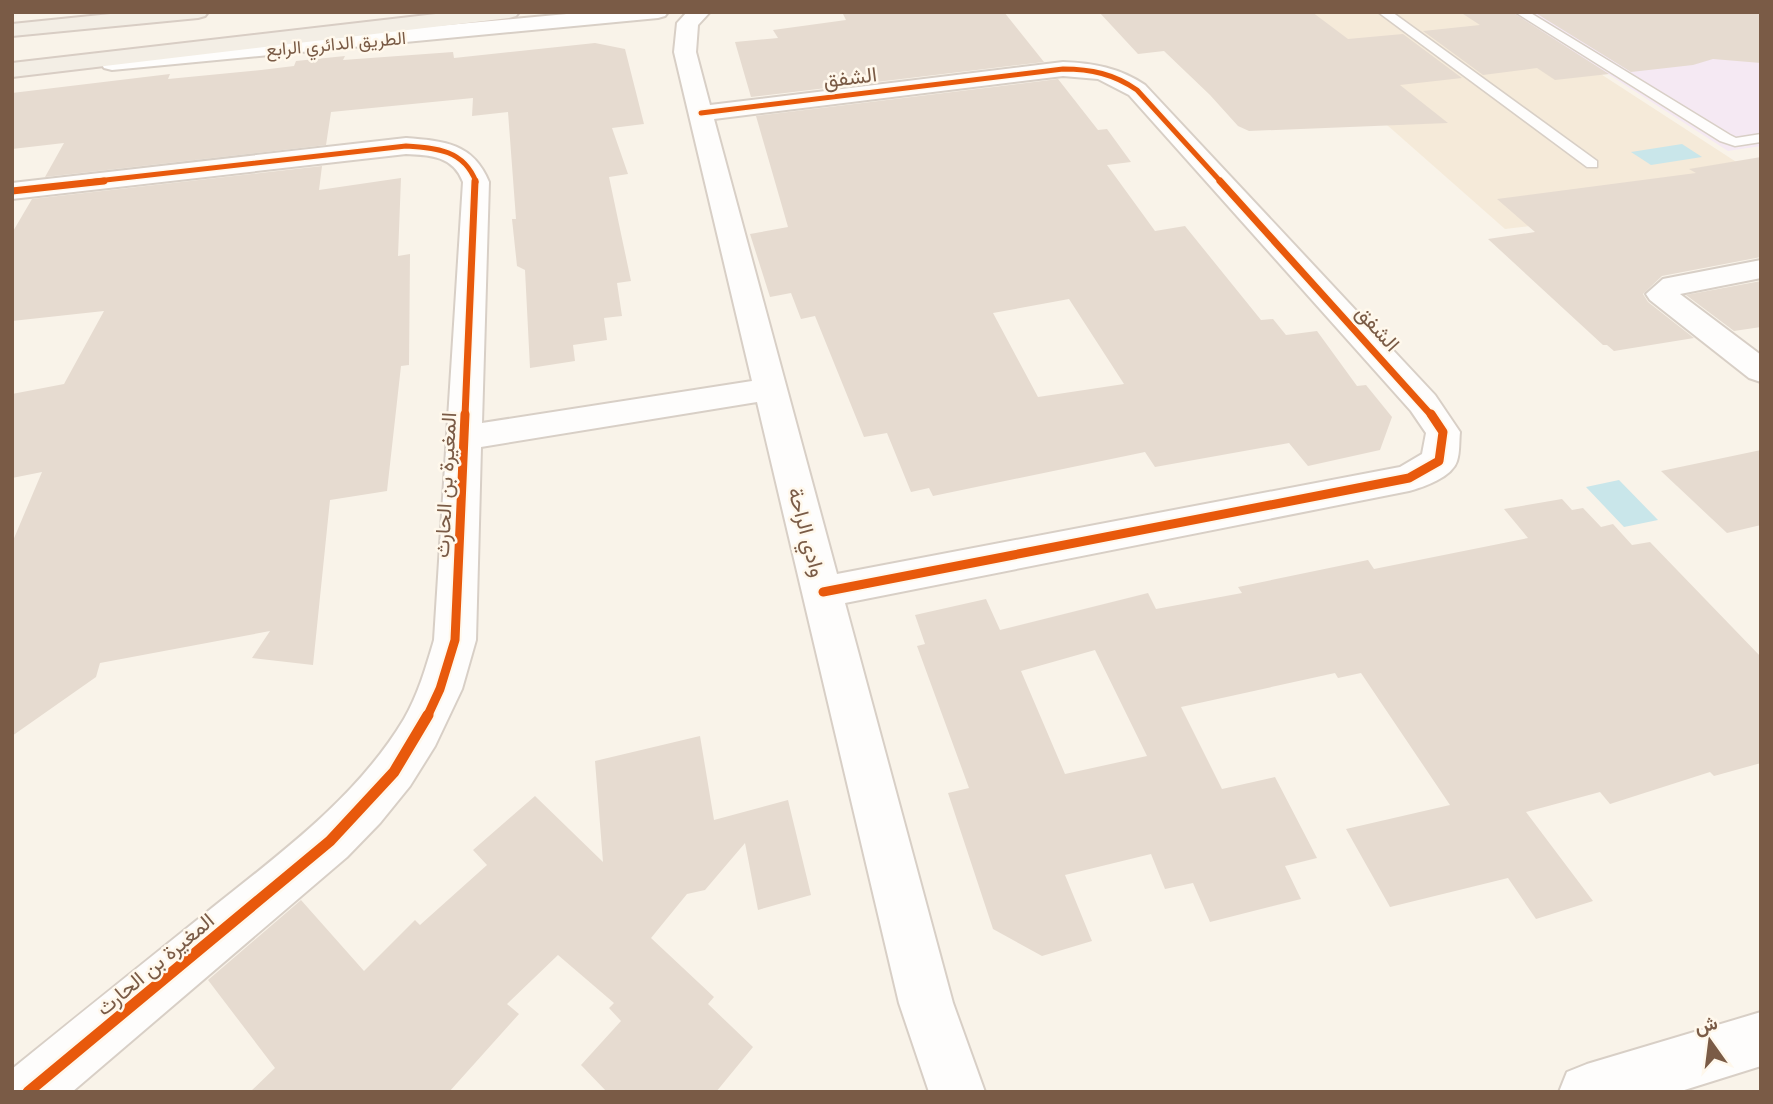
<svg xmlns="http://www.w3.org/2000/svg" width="1773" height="1104" font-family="Figtree,Vazirmatn,sans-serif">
<rect width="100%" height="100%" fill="#f9f3e9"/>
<polygon fill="#f5ead9" points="1259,12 1505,12 1761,178 1708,204 1505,229"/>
<polygon fill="#f5e9f3" points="1511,12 1761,12 1761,146 1728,151"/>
<g fill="#c9e6ea">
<polygon points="1682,144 1702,157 1651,165 1631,152"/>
<polygon points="1619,480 1658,520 1624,527 1586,487"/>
</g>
<g fill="#e6dbd0" fill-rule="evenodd">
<polygon points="842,12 1004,12 1044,62 751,97 735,42 778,38 773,30 846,20"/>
<polygon points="1099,12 1312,12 1348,39 1403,34 1462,78 1400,85 1448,123 1249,131 1238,126 1210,95 1164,51 1138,54"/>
<polygon points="1460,12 1512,12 1609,74 1555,80 1537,68 1483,75 1423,31 1480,25"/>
<polygon points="1534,12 1761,12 1761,63 1713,59 1693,65 1631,72"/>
<polygon points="595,43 625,49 644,124 612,128 628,174 609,177 631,281 617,283 622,316 604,318 607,340 573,345 575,361 530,368 525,270 517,266 512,219 516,219 508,112 472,116 473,98 331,112 326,145 45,177 64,143 12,149 12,93 170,74 168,79 261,70 294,66 296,61 345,56 343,60 453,52 454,58"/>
<path d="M1058 79 1098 130 1107 129 1131 162 1107 165 1155 231 1185 226 1261 320 1273 319 1286 335 1317 331 1357 386 1366 385 1392 417 1380 450 1308 466 1289 443 1155 467 1145 452 933 496 929 488 911 492 887 433 864 437 815 316 801 319 791 293 770 297 750 234 788 227 756 116ZM1069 299 1124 384 1038 397 993 313Z"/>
<polygon points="1761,157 1761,257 1662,276 1643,294 1648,302 1694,338 1614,351 1607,345 1603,345 1488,239 1535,232 1497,199 1696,173 1689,169"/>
<polygon points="322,166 319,190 401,178 398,256 410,254 409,365 401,366 387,491 330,500 313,665 252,658 270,631 100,663 96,677 12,736 12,543 42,472 12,478 12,394 64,384 104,311 12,321 12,233 32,199"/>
<polygon points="1761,281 1761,327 1734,331 1686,295"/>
<polygon points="1761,450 1761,525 1727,533 1661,471"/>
<path d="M1562 499 1572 510 1583 508 1601 527 1613 524 1632 545 1650 542 1761 657V763L1714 776 1710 772 1610 804 1600 792 1526 812 1593 901 1536 919 1508 878 1390 907 1346 829 1450 805 1361 673 1338 678 1335 673 1181 707 1222 789 1275 777 1317 858 1285 866 1301 899 1210 922 1193 883 1165 889 1151 854 1065 875 1092 941 1042 956 993 929 948 793 969 788 917 646 925 644 915 615 986 599 1000 630 1148 593 1156 609 1242 593 1238 587 1368 560 1374 569 1528 538 1504 509ZM1095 650 1147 756 1065 774 1021 671Z"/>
<polygon points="700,736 714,820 788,800 811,895 758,910 745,843 705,890 687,894 651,938 714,997 708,1004 753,1047 716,1092 607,1092 581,1065 621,1021 609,1008 614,1003 558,955 507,1004 519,1014 449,1092 250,1092 275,1068 208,980 301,900 364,971 415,920 420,925 487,865 473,850 535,796 603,862 595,761"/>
</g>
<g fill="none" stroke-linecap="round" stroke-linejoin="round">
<g stroke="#d8cfc6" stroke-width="3">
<g id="lane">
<polygon points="1378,12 1392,12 1597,161 1597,167 1587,167"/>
<polygon points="1515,12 1529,12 1730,135 1736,138 1761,134 1761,142 1735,146 1720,141"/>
</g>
</g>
<g stroke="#d8cfc6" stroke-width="4">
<g id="street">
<polygon points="588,12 668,12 665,16 658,18 112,70 104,68 101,63 104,58 112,56"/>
<path d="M687 12H710L698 25 696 52 710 105 1063 62C1093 63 1120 68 1145 85L1435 395 1460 432C1459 441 1460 452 1457 461 1452 477 1424 487 1409 491L845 603 953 1003 985 1092H929L899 1003 757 402 481 447 476 640 462 689 435 746 410 786 380 823 347 857 72 1092H12V1069C77 1016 142 964 207 912 278 855 356 799 404 719 418 695 426 667 434 640L463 182C453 156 431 155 406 154L12 199V183L406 138C444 141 473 143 489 182L482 423 752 381 674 52 677 23ZM1063 76 1098 79 1129 95 1411 411 1426 433 1422 454 1400 467 837 574 714 119Z"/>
<polygon points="1761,260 1761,278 1680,294 1761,355 1761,382 1749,378 1650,300 1646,294 1663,279"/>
</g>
</g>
<g stroke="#d8cfc6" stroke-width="4">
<polygon id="secondary" points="1761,1012 1761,1066 1678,1092 1559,1092 1567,1072 1587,1064"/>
</g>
<g stroke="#d8cdc4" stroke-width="4">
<g id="primary">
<polygon points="130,12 208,12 205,16 198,18 12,36 12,24"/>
<polygon points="453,12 519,12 516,16 509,18 12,77 12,63"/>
</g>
</g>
<use href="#lane" fill="#fefdfc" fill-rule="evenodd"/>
<use href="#street" fill="#fefdfc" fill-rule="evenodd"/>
<use href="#secondary" fill="#fefdfc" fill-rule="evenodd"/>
<use href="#primary" fill="#f3eee5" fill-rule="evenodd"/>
<g stroke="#fff8ec" stroke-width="8">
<g id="cycleway-far3">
<path d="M701 113 1063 69C1091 69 1114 74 1137 90L1221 182"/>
<path d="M88 182 406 146C437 148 464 150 476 182"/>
</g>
</g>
<g stroke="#fff8ec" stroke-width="10">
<g id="cycleway-far2">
<polyline points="1220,181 1432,416"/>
<polyline points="12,191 104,181"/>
<polyline points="465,416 475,181"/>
</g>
</g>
<g stroke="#fff8ec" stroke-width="13">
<g id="cycleway-far1">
<polyline points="823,592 1409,478 1439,461 1443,432 1431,414"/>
<polyline points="427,717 440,689 455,640 465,414"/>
</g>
</g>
<g stroke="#fff8ec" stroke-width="16">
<polyline id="cycleway" points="28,1092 330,841 394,772 428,715"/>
</g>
<use href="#cycleway-far3" stroke="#e8590c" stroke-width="5"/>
<use href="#cycleway-far2" stroke="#e8590c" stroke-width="7"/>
<use href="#cycleway-far1" stroke="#e8590c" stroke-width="9"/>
<use href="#cycleway" stroke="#e8590c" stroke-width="11"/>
</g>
<g text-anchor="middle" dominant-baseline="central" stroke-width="5" stroke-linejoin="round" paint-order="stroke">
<g font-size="18" fill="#7a5b46" stroke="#fff8ec">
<text transform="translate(336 44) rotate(-5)">الطريق الدائري الرابع</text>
</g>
<g font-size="21" fill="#7a5b46" stroke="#fff8ec">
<text transform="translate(850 77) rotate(-7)">الشفق</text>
<text transform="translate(1378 328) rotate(48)">الشفق</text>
<text transform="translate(445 485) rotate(-87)">المغيرة بن الحارث</text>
<text transform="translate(807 532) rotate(75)">وادي الراحة</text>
<text transform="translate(155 964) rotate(-40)">المغيرة بن الحارث</text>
</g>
</g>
<rect width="1773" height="1104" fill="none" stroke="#7a5b46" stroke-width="28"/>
<g transform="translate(1710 1041) rotate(346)" stroke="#fff8ec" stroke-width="5" paint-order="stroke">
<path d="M0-5L12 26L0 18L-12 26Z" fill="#7a5b46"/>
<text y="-10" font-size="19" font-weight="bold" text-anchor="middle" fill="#7a5b46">ش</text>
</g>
</svg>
